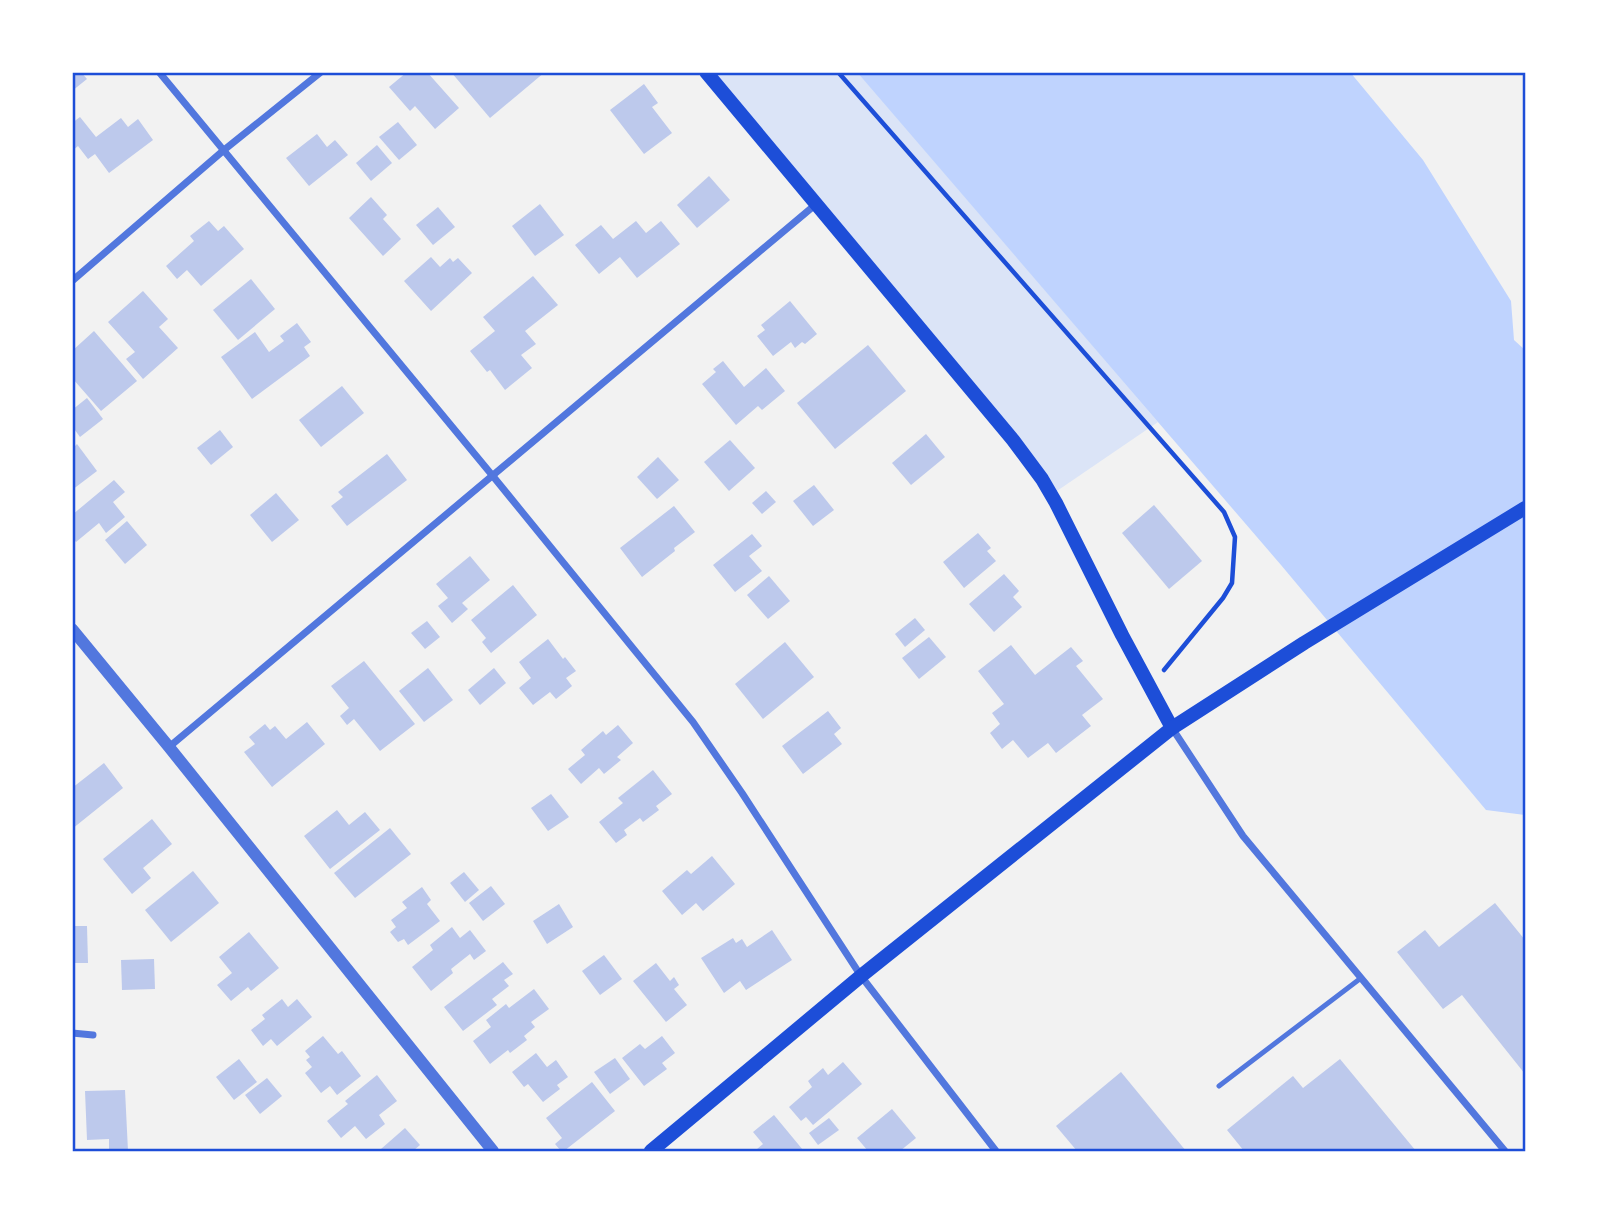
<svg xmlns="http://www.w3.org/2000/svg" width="1597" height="1223" font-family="Rubik,sans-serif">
<rect width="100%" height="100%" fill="#f2f2f2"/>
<polygon fill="#dbe4f7" points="706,72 858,72 1158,422 1051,495"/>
<polygon fill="#bfd3fe" points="857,72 1350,72 1423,160 1511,301 1514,340 1525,350 1525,815 1486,810 1281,565"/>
<g fill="#bdc9ec">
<polygon points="72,72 81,72 87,79 72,91"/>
<polygon points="407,72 427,72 459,108 435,129 415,106 410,111 389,87"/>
<polygon points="451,72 545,72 490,118"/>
<polygon points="644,84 658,103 652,107 672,133 644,154 610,110"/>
<polygon points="80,117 96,137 121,118 128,127 138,119 153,140 109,173 95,154 88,159 78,146 72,151 72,123"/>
<polygon points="398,122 417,145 399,160 379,137"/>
<polygon points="317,134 327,147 335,140 348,155 309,186 286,158"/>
<polygon points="377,145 392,163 371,181 356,163"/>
<polygon points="709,176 730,200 697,228 677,205"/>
<polygon points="371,197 387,215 383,219 401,239 383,256 349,218"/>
<polygon points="540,204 564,235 535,256 512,226"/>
<polygon points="438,207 455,227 433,245 416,225"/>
<polygon points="209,221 218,231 224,226 244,249 201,286 187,270 177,279 166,266 194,241 190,236"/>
<polygon points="636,221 646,233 661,221 680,244 637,278 620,257 599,274 575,245 601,225 613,239"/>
<polygon points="431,257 440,267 450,258 453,262 458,258 472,273 431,311 404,281"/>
<polygon points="533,276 558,305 525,331 536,344 521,355 532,368 505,390 490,370 487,372 470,351 495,331 483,317"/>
<polygon points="251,279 275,309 238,340 213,310"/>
<polygon points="143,291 168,319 159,327 178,348 143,379 126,359 135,352 108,322"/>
<polygon points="790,301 817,334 805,344 802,342 795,348 791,342 773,356 757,336 765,330 761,325"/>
<polygon points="297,323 311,342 304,347 310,356 252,399 221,357 255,332 269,352 284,341 280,336"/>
<polygon points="94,331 137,381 101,411 73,379 72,380 72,351"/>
<polygon points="868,345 906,391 835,449 797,403"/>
<polygon points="723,361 744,387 766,368 785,391 762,410 758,406 736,425 702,384 716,372 713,369"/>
<polygon points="342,386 364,413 321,447 299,420"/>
<polygon points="87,398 103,419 80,437 72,426 72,410"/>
<polygon points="220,430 233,447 211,465 197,448"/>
<polygon points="926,434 945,457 911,485 892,463"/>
<polygon points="730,440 755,468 729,491 704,462"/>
<polygon points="77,444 97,471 72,490 72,449"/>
<polygon points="387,454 407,480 347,526 331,506 343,497 338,492"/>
<polygon points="658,457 679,480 657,499 637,477"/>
<polygon points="114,480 125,492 113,502 125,517 106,533 99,523 76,542 72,537 72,515"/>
<polygon points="814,485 834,510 813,526 793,501"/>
<polygon points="766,491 776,502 762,514 752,503"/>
<polygon points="276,493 299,520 272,542 250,515"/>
<polygon points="1154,505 1202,561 1169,589 1122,533"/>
<polygon points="674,506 695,532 674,548 675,551 642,577 620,548"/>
<polygon points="127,521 147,545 125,564 105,540"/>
<polygon points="978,533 991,548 987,551 996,561 964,588 943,562"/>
<polygon points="752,534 762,546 749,556 762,571 735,592 713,565"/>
<polygon points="470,556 490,580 462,603 468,609 452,623 438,606 448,598 436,584"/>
<polygon points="1004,574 1019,591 1013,597 1022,607 994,632 969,604"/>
<polygon points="769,576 790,601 768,619 747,595"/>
<polygon points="513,585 537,615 491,653 482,642 486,638 471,620"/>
<polygon points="915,618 925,630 905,647 895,634"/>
<polygon points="427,621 440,637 425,649 411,633"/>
<polygon points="929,637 946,657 919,679 902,658"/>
<polygon points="548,639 563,659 565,657 576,671 566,678 572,686 556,699 550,692 533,705 519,688 531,678 519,662"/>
<polygon points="785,642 814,677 763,719 735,684"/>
<polygon points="1011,645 1035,675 1071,647 1083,661 1076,666 1103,699 1082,715 1091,726 1056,753 1048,743 1028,758 1013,740 1002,749 990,733 1000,724 992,713 1004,704 978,671"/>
<polygon points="364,661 415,724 380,751 354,719 347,725 340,716 349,708 331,686"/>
<polygon points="428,668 453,700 424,722 399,691"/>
<polygon points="494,668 506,683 480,705 468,690"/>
<polygon points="828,711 841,728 834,734 842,744 803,774 782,746"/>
<polygon points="307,722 325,744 272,787 244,752 255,744 249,737 265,724 270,730 275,726 286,739"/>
<polygon points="618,725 633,743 617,757 621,760 604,774 599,768 581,784 568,769 585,755 581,750 603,731 606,735"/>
<polygon points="104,763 123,788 72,829 72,797 75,794 72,788"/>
<polygon points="653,770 672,794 656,806 659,810 643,822 640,818 624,830 627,835 616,843 599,822 623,803 618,798"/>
<polygon points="551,794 569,817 548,831 531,808"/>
<polygon points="337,810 349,825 365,812 380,830 330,869 304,836"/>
<polygon points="152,819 172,844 143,868 151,878 132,894 103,859"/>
<polygon points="390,828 411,854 355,898 334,873"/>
<polygon points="712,856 735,884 703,911 696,903 682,915 662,891 687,870 691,874"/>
<polygon points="193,871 219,903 171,942 145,910"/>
<polygon points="464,872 479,890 465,902 450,883"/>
<polygon points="491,886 505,904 483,921 469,903"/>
<polygon points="422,887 431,900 427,904 440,921 408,945 404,939 398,942 390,932 396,927 391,920 407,908 402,902"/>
<polygon points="1495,903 1525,940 1525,1074 1462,995 1443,1009 1397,952 1425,930 1439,947"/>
<polygon points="559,904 573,927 547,944 533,921"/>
<polygon points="72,926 87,926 88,963 72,963"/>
<polygon points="452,927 460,938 470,930 486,951 474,960 470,954 451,969 453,973 431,991 412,967 433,950 430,945"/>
<polygon points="772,930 792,960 746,990 740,981 724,993 701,958 733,938 736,943 742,939 747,947"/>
<polygon points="249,932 279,968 251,991 248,987 231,1001 217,985 232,973 219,957"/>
<polygon points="604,955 622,979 600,995 582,971"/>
<polygon points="154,959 155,989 122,990 121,960"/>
<polygon points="503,962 513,974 504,980 509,986 492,999 497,1005 463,1031 444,1007"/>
<polygon points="656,963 670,981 674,977 679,985 674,989 687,1005 666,1022 633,981"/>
<polygon points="534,989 549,1009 531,1022 535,1027 524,1036 527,1040 510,1053 508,1050 490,1064 473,1041 491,1027 486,1020 506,1004 509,1008"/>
<polygon points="282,999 288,1007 297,999 312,1017 277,1046 271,1039 263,1046 251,1030 265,1019 262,1015"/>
<polygon points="323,1036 338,1054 342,1051 361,1076 337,1095 330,1086 321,1093 305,1073 312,1067 306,1060 310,1057 305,1051"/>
<polygon points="662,1036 675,1053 662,1063 667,1069 644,1086 622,1058 640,1044 645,1049"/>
<polygon points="536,1053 547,1067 556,1060 568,1077 557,1085 560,1089 543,1102 528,1084 524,1087 512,1072"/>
<polygon points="615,1058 630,1079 610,1094 594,1072"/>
<polygon points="239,1059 257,1082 234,1100 216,1077"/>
<polygon points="1340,1059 1416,1151 1244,1151 1227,1130 1293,1076 1303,1088"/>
<polygon points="843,1062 862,1084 813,1125 806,1117 801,1121 789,1107 812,1087 808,1081 823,1068 828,1075"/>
<polygon points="1121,1072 1186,1151 1077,1151 1056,1126"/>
<polygon points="377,1075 397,1101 379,1115 385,1124 366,1139 355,1126 341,1138 327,1121 348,1104 345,1101"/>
<polygon points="267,1078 282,1096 260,1114 245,1095"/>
<polygon points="592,1082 615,1111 564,1151 561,1151 555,1144 562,1138 546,1118"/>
<polygon points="125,1090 128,1151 109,1151 109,1139 87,1140 85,1091"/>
<polygon points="892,1109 916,1138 900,1151 868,1151 857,1138"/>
<polygon points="774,1115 803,1150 801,1151 759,1151 757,1149 763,1144 753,1132"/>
<polygon points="829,1118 839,1130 818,1145 809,1133"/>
<polygon points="405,1128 420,1145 413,1151 383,1151 381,1149"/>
</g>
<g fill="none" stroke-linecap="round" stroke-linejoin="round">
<polyline stroke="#1d4ed8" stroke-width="4.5" points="838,72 1224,512 1235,537 1232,583 1223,598 1164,670"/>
<polyline stroke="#5277de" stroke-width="5" points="1219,1086 1361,978"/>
<g stroke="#5277de" stroke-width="7">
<polyline points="159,72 492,475 693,722 742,793 861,976 996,1151"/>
<polyline points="72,281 224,150 321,72"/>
<polyline points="1172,728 1243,836 1505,1151"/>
<polyline points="169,747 815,205"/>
<polyline points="72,1033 93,1035"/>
</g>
<polyline stroke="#5277de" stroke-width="12" points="72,629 169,747 493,1151"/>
<g stroke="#1d4ed8" stroke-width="14">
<polyline points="706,72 1013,440 1042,479 1056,503 1122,635 1172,728"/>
<polyline points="651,1151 861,976 1172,728 1304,643 1525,508"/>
</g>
</g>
<rect width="1597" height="1223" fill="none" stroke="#ffffff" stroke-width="147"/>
<rect x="74" y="74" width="1450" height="1076" fill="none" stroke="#1d4ed8" stroke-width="2.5"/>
</svg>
